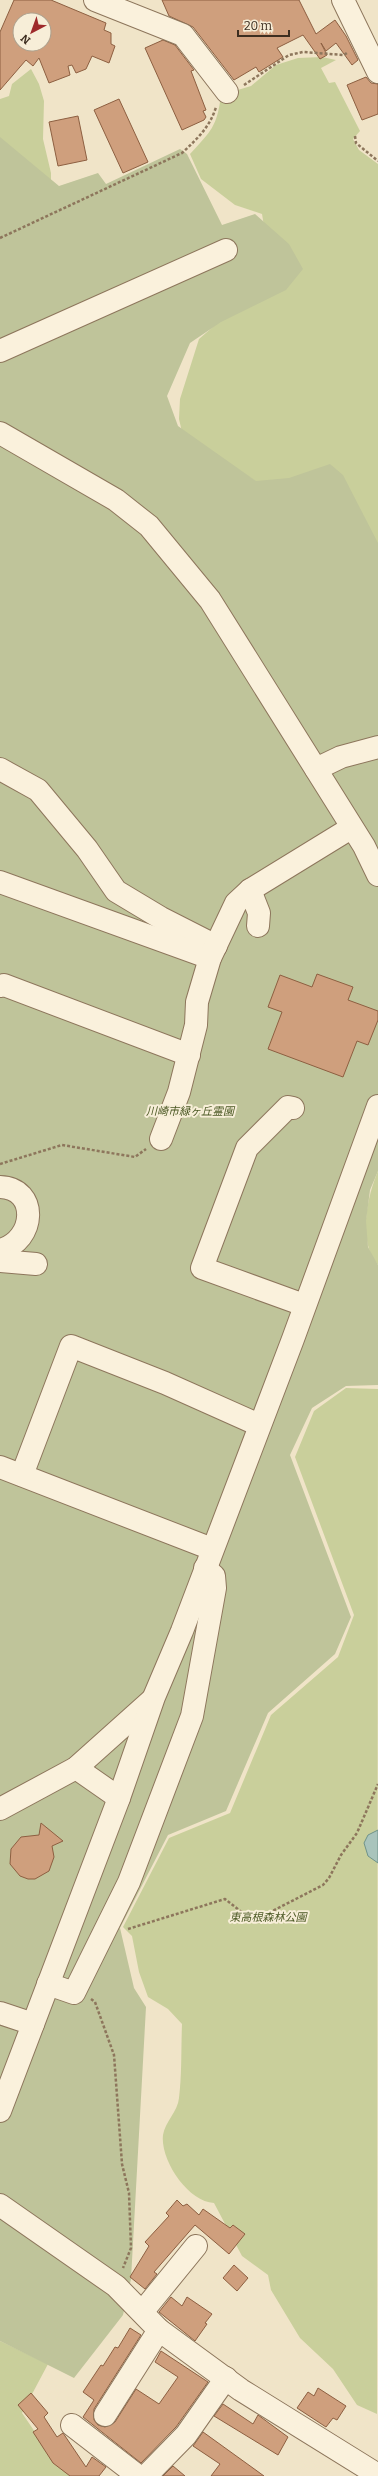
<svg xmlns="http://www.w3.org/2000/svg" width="378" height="2476" font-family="Bitter,'Noto Sans JP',serif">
<rect width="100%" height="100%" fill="#f0e4c8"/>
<g fill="#c9cf9b">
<path d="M322 57 336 60 321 68 329 83 335 82 360 131 353 139 359 150 378 164V709L273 493 182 432 179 419 180 399 199 339 214 326 264 226 262 214 235 205 201 179 190 154C211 131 217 127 221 95L251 86 276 65 298 58Z"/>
<polygon points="31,69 39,84 44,101 43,139 51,173 51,190 0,213 0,99 9,96 12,84"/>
<path d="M378 1171V1265C357 1241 367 1197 378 1171Z"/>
<path d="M346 1388 378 1389 377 2414 357 2405 333 2369 300 2338 271 2290 268 2275 242 2256 214 2203C188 2202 160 2160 163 2135 165 2122 178 2111 179 2098 182 2074 181 2049 182 2024L168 2009 148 1997 139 1972 132 1936 123 1927 169 1838 230 1813 271 1715 338 1657 354 1615 295 1457 314 1411Z"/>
<polygon points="0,2341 48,2364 22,2413 50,2454 71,2476 0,2476"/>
</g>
<polygon fill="#bfc49a" points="0,137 59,186 98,173 106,184 180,149 187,154 222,225 255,214 289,244 303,269 286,290 221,322 190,343 167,396 178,426 256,481 289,478 330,464 343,475 378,543 378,1171 370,1190 366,1221 368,1247 378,1265 378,1385 346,1386 312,1408 290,1455 351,1617 335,1654 268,1713 226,1811 168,1835 120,1928 134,1988 146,2007 131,2279 123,2315 74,2378 0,2341"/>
<polygon fill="#a9c4bc" stroke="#6f938a" points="378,1830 378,1863 368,1856 364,1843 368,1835"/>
<g fill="#cf9f7d" stroke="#8d5f41" fill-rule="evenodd">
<path d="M14 0H51L106 23 104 30 111 33V44L115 46 109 63 92 56 86 69 76 73 72 65 68 66 70 75 49 83 39 58 33 66 26 60 0 90V32ZM20 20H44V44H20Z"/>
<polygon points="162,0 299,0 316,34 335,20 346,36 358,60 352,65 336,43 326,51 321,43 327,55 320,59 303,35 277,48 283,57 259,72 256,67 234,80 193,27 169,16"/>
<polygon points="163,40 175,45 194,70 191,71 206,110 203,111 206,117 204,120 182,130 145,48"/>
<polygon points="366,77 371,83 378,84 378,114 362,120 347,85"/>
<polygon points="119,99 148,162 123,173 94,110"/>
<polygon points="78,116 87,160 58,166 49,122"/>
<polygon points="317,974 353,987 348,1000 378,1011 378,1020 368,1045 357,1041 343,1077 268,1049 282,1012 268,1007 280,975 312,987"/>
<polygon points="41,1823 63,1841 52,1846 54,1857 49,1871 35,1879 28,1879 20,1876 10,1864 11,1849 21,1837 39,1835"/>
<polygon points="177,2200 183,2206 187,2204 199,2215 203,2209 230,2228 233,2225 245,2234 229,2254 195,2225 154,2272 157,2274 145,2289 130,2277 149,2246 145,2242 169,2216 166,2213"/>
<polygon points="234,2265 248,2278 237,2291 223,2278"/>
<polygon points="171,2297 182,2306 187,2297 212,2314 205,2323 207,2324 195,2341 159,2312"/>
<polygon points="130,2328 141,2335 94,2409 94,2420 98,2425 105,2427 115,2422 136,2389 159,2404 178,2377 155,2362 161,2351 208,2382 176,2427 141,2463 83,2417 94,2400 83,2392 101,2365 103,2366 115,2347 118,2348"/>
<polygon points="318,2388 346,2406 337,2420 333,2418 326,2427 297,2408 308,2392 314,2396"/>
<polygon points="31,2393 48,2413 44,2417 57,2437 63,2433 86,2467 92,2457 106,2467 99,2476 70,2476 53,2463 33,2432 38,2429 18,2405"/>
<polygon points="223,2404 253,2424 258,2415 288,2437 278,2455 214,2416"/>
<polygon points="203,2432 264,2476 211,2476 220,2464 193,2446"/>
<polygon points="173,2466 185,2476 163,2476"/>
</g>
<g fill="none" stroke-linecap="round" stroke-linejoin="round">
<g stroke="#8d765c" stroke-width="24">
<g id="minor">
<polyline points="95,0 183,35 227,92"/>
<polyline points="343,0 378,72"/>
<polyline points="0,351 226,250"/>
<polyline points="0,433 116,500 149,526 210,600 364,846 378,875"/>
<polyline points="0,769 38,790 87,849 116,891 161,918 216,946"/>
<polyline points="316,769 341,757 378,747"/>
<polyline points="0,882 210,958"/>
<polyline points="250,890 259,913 258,926"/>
<polyline points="0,986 4,985 189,1055"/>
<polyline points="293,1108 288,1107 247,1148 202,1268 304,1305"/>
<polyline points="161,1139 179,1092 196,1025 197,1002 210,958 236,903 250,890 351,828"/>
<path d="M0 1187C39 1188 36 1241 0 1250"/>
<polyline points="0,1261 36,1264"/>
<polyline points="0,1467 212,1549"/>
<polyline points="22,1475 71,1346 165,1383 259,1425"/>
<polyline points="76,1768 119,1798"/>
<polyline points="0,1809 76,1768 152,1700"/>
<polyline points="48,1984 74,1993 129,1882 192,1716 215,1588 214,1576 205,1568"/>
<polyline points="0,2013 33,2024"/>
<polyline points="0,2111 119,1798 154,1697 182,1631 293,1339 378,1106"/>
<polyline points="0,2205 116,2286 159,2330 241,2390 378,2475"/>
<polyline points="143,2311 196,2246"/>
<polyline points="105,2415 159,2330"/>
<polyline points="72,2425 138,2476"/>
<polyline points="146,2476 186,2435 226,2378"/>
</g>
</g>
<g stroke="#8d765c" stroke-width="2.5" stroke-dasharray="3 2" stroke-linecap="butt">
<polyline points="244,85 289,55 303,52 344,55 348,52"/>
<polyline points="355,136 356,143 378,161"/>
<path d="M0 238 182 153C197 139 210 127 216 107"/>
<polyline points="0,1164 62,1145 135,1157 146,1149"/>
<polyline points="128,1929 225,1899 253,1921 323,1885 329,1878 341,1855 357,1833 378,1784"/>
<polyline points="91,1999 95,2002 114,2055 122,2164 129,2193 131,2248 123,2268"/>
</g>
<use href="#minor" stroke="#faf1dc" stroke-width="22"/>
</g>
<g text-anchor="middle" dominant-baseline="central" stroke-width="4" stroke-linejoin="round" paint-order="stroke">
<g font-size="11" font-style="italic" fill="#4d5a26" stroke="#f7eed8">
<text x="190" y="1111">川崎市緑ヶ丘霊園</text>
<text x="268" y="1917">東高根森林公園</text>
</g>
</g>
<g transform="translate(32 32) rotate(221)"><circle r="19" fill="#f7eed8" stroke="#ada18e"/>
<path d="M0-3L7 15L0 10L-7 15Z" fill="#9e2a2b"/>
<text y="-6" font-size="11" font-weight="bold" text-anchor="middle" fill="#3d2e20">N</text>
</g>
<path d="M238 30v6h51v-6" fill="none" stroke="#3d2e20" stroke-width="2"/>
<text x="244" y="30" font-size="12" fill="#3d2e20" stroke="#f7eed8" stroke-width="3" paint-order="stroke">20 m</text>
</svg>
